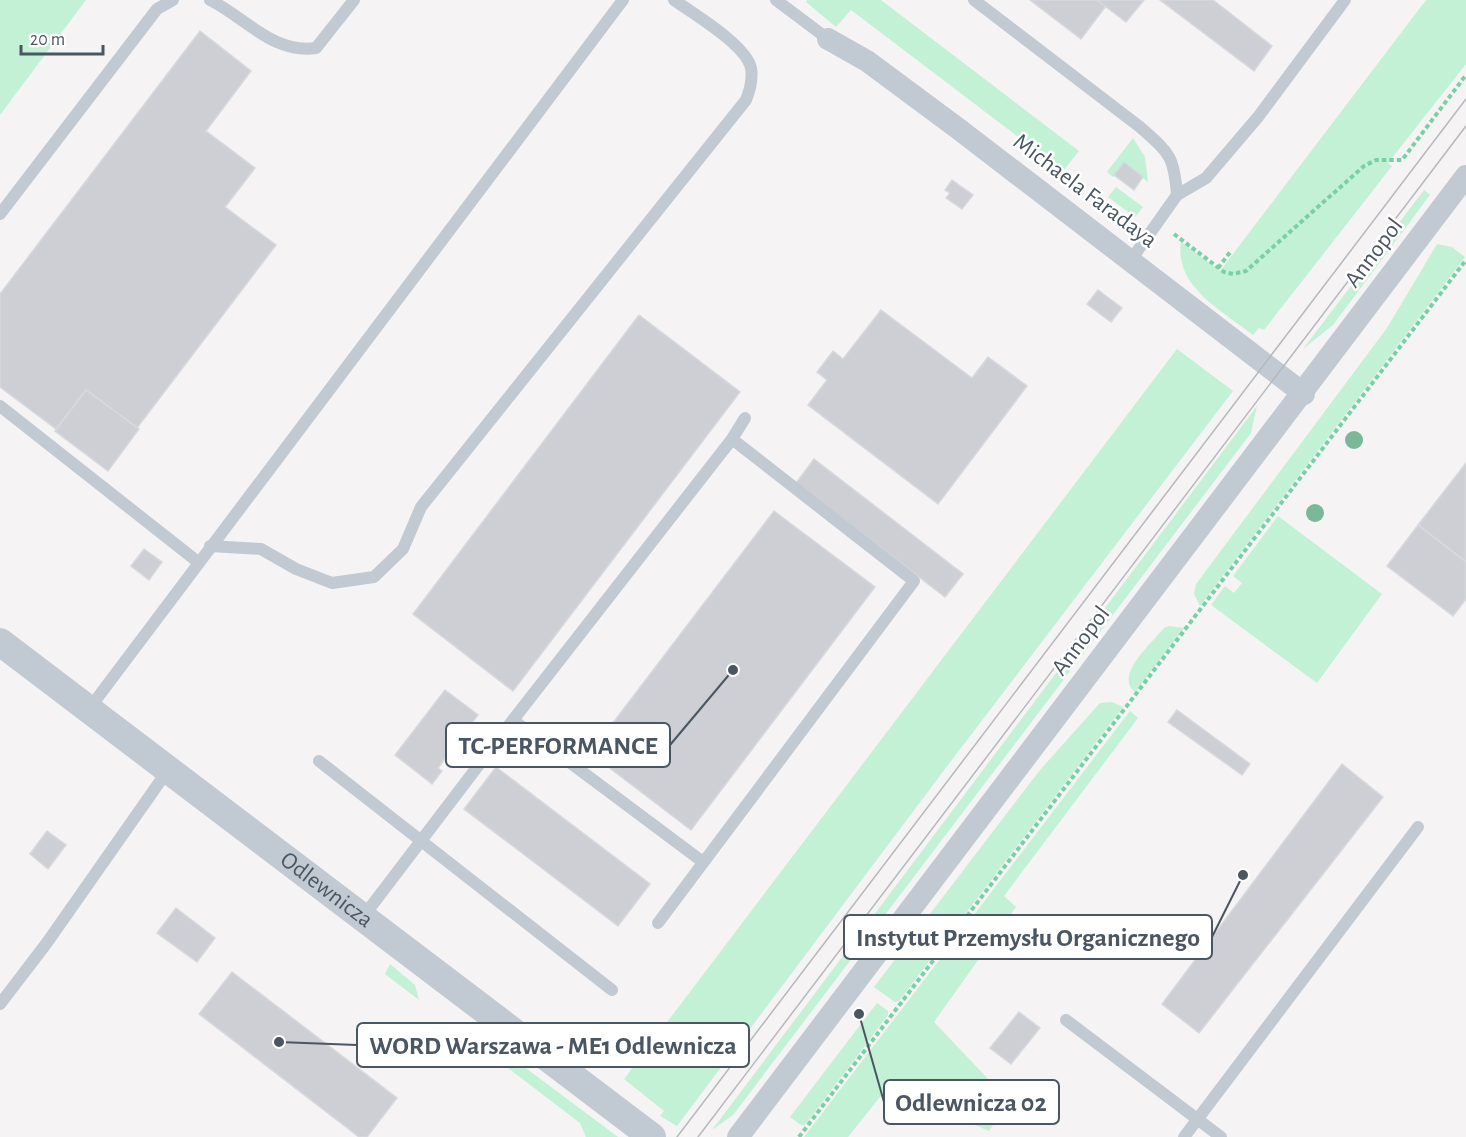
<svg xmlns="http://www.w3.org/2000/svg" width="1466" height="1137" font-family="'Alegreya Sans',sans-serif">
<rect width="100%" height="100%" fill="#f5f3f3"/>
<g fill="#c3f1d5">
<polygon points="0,0 86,0 0,115"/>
<polygon points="807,0 881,0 1079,151 1063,171 851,10 836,27 806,2"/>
<path d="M1426 0H1466V64L1388 163 1392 166 1264 330 1259 328 1253 335C1223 311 1174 287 1181 242L1220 271Z"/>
<polygon points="1133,138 1145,157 1148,182 1124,163 1113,177 1107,172"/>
<polygon points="1116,187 1143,207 1135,217 1108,197"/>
<polygon points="1424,190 1430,195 1333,325 1303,349"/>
<polygon points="1437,244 1452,247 1465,257 1200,606 1194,594 1196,584 1387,328"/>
<polygon points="1177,349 1233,391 948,765 677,1126 660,1116 664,1111 624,1079"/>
<polygon points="1257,406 1251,433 733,1115 712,1130"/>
<polygon points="1278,516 1382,594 1317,683 1211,605 1225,586 1234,593 1242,583 1233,576"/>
<path d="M1169 626 1184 628 1135 692C1114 675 1152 643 1164 628Z"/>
<polygon points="1112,702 1123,707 899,1001 895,1002 874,987 1040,770 1100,703"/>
<polygon points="1130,711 1138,718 1004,896 1016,907 934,1022 1009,1101 989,1131 888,1087 848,1137 804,1137"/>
<polygon points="390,964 415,985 419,1000 385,974"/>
<polygon points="877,1003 888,1011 888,1015 805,1125 801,1125 790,1117"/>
<polygon points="461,1032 483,1036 618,1137 586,1137 580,1123"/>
</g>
<g fill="#cdcfd5" stroke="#d7d9de" stroke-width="1.5">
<polygon points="1030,0 1097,0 1106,6 1081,39"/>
<polygon points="1097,0 1144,0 1126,22"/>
<polygon points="1160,0 1213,0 1272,46 1254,71"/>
<polygon points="200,31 251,71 206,131 255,168 225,207 276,245 137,428 86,390 56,429 0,387 0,294"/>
<polygon points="1124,162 1143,177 1134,190 1114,175"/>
<polygon points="952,180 973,195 962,209 946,198 950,193 945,190"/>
<polygon points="1098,290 1122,308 1111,322 1087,304"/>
<polygon points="881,310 972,378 988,357 1027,386 938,504 808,405 827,380 817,372 833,351 843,359"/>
<polygon points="639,315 740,392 513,691 413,614"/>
<polygon points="86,390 139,429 108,471 55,431"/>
<polygon points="814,459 963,574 945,597 796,483"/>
<polygon points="1466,463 1466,562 1418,525"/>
<polygon points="774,511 875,587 691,830 590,753"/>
<polygon points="1418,525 1466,562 1466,599 1453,616 1387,566"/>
<polygon points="144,549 162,562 149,580 131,566"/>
<polygon points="445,690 478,715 438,768 442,771 432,784 395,755"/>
<polygon points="1177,710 1250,764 1242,775 1168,722"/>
<polygon points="1342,764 1383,797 1199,1033 1162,1004"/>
<polygon points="496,767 650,884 618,926 464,809"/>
<polygon points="47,831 66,845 48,869 30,854"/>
<polygon points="176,908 215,938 197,962 157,933"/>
<polygon points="232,972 397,1098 367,1137 359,1137 199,1014"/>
<polygon points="1019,1012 1040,1028 1011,1064 990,1048"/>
</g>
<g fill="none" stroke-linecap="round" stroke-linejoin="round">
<g stroke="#7ad0a6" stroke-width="4" stroke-dasharray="4.5 3" stroke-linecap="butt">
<polyline points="1174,234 1224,272 1233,274 1246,271 1364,166 1376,160 1402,160 1466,75"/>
<polyline points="1218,268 1231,251"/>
<polyline points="799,1137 1466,260"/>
</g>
<g stroke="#c1cad2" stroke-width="12">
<path d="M210 0C246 18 273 54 316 48L354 0"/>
<polyline points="776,0 828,39"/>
<path d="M974 0 1140 127C1169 153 1174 155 1177 195"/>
<polyline points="0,214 157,9 173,0"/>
<polyline points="1131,260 1177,195 1206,178 1258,117 1345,0"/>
<polyline points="0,406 198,562"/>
<path d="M210 546 261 549 296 569 332 583 374 577 403 549 421 507 746 100C750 90 753 79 751 68 746 45 694 14 674 0"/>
<polyline points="89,709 623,0"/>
<polyline points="513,720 703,862"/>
<polyline points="319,761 612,990"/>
<polyline points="363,917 513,720 732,439 745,418"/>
<polyline points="658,923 914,581 732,439"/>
<polyline points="0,1004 46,944 168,770"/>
<polyline points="1066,1020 1221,1137"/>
<polyline points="1184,1137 1418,827"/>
</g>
<g stroke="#c1cad2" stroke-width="22">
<polyline points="828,39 867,61 960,130 1304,394"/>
<polyline points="738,1137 1466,176"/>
</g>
<path stroke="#c1cad2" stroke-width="28" id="s1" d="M0 642 652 1137"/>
<g stroke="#b5b8bd" stroke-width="1.5">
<polyline points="677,1137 1466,99"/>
<polyline points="698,1137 1466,126"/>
</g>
</g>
<g fill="#7bb799">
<circle cx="1354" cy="440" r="9"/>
<circle cx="1315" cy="513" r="9"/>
</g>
<g text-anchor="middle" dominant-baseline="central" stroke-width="5" stroke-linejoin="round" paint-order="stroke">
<g font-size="24" fill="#4a5661" stroke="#fff">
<text transform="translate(1085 191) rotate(37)">Michaela Faradaya</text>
<text transform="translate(1374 253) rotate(-53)">Annopol</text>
<text transform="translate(1081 641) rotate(-53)">Annopol</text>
<text stroke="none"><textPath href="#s1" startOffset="410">Odlewnicza</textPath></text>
</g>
</g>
<path fill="none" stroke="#4a5661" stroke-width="2" d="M733 670L670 745M1243 875L1212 937M279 1042L357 1045M859 1014L884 1102"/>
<g fill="#4a5661" stroke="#fff" stroke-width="2">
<circle cx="733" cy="670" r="6"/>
<circle cx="1243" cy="875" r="6"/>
<circle cx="279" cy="1042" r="6"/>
<circle cx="859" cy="1014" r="6"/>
</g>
<g fill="#fff" stroke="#4a5661" stroke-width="2">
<rect x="446" y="723" width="224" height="44" rx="6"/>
<rect x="844" y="915" width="368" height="44" rx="6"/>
<rect x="357" y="1023" width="392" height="44" rx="6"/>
<rect x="884" y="1080" width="175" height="44" rx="6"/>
</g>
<g font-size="26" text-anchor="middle" font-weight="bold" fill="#4a5661">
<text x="558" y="754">TC-PERFORMANCE</text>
<text x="1028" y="946">Instytut Przemysłu Organicznego</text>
<text x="553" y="1054">WORD Warszawa - ME1 Odlewnicza</text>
<text x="971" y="1111">Odlewnicza 02</text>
</g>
<path d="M21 45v9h82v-9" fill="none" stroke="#4a5661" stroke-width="3"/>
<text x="30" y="45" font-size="18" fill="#4a5661" stroke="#ffffff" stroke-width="4.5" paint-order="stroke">20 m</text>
</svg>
